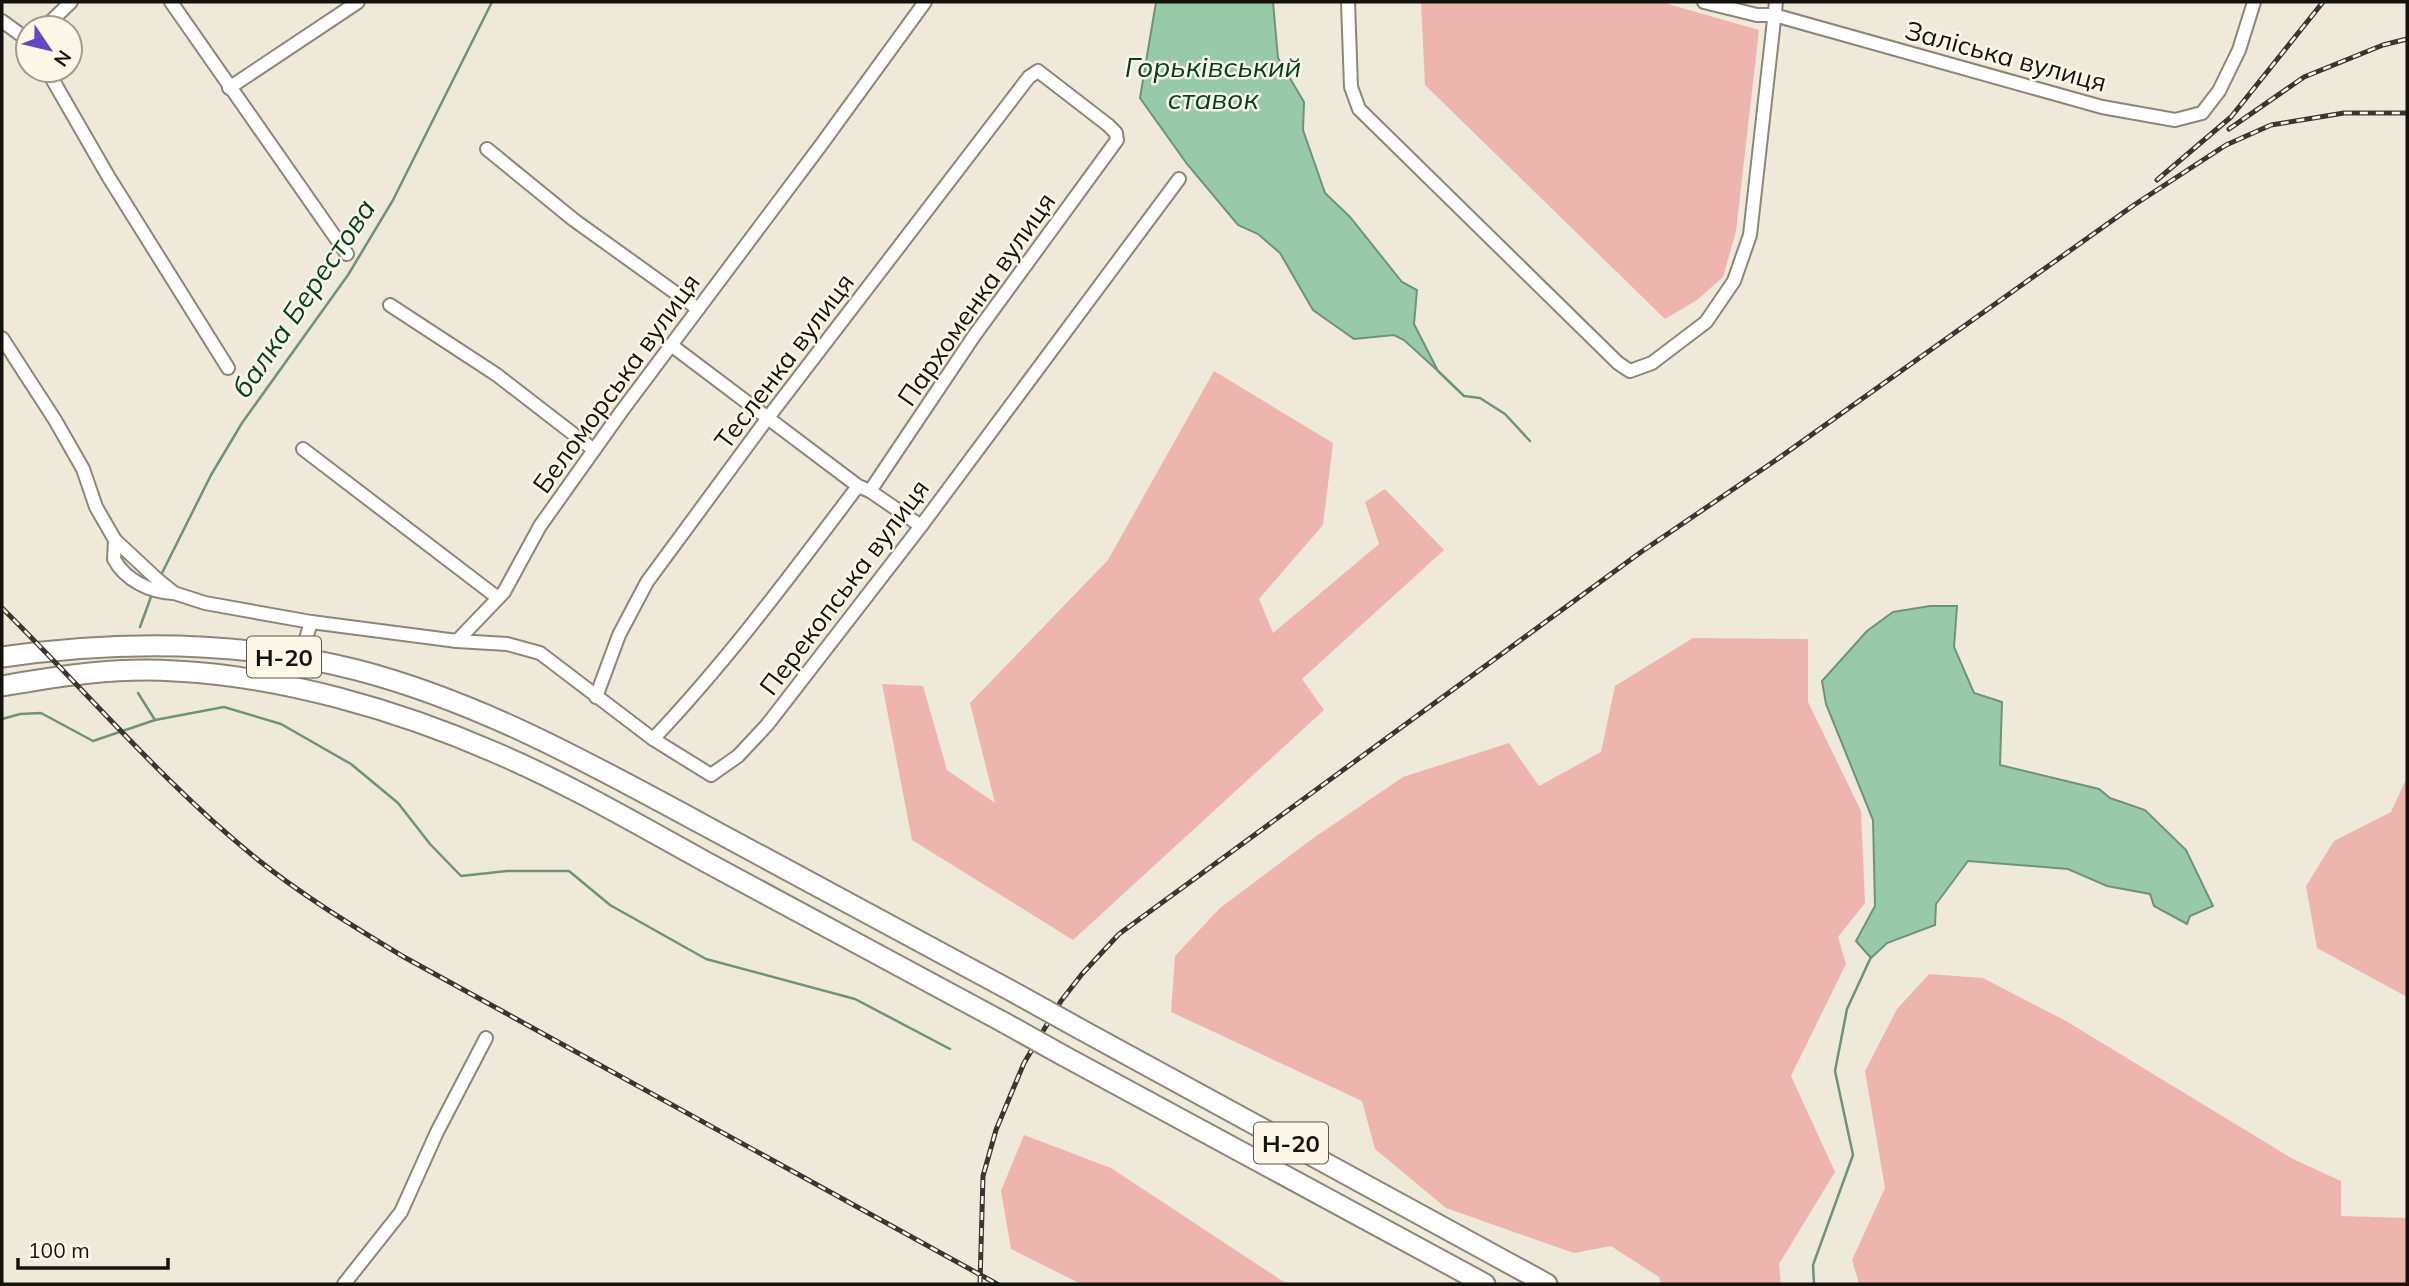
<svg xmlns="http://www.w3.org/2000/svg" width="2409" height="1286" font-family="Mulish,sans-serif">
<rect width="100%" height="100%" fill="#efe9d9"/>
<g fill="#eeb5ae">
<polygon points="1421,2 1661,2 1759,30 1736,231 1723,277 1697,300 1665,319 1425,85"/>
<polygon points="1214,371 1333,443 1323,525 1259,599 1273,633 1379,544 1365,502 1385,489 1444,550 1302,679 1324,710 1073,940 912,840 882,684 923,686 947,770 995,803 970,703 1108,560"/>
<polygon points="1693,638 1808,639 1808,702 1861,811 1865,903 1838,937 1846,964 1791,1076 1835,1172 1779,1264 1781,1284 1661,1284 1659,1277 1611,1246 1574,1253 1446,1208 1375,1149 1362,1101 1171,1012 1175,956 1220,908 1312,839 1403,777 1509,743 1539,786 1601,752 1615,686"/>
<polygon points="2407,777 2407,997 2317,948 2306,886 2334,841 2391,812"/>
<polygon points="1929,974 1983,978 2066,1021 2293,1159 2341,1181 2341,1216 2407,1218 2407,1284 1859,1284 1852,1260 1885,1188 1865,1071 1897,1009"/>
<polygon points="1024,1135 1111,1168 1287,1284 1081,1284 1011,1249 1001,1191"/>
</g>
<g fill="#98c9a9" stroke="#70927a" stroke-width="2">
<polygon points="1156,2 1273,2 1278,58 1304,102 1303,130 1325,193 1350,217 1402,282 1417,290 1414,324 1438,371 1404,340 1394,335 1354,339 1313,310 1280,253 1258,234 1238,225 1187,164 1140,98"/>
<polygon points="1930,606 1957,606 1954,647 1974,693 2002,702 2000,765 2099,789 2110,798 2145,810 2186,850 2213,906 2190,916 2187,924 2154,906 2150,894 2107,886 2068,869 1968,861 1936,904 1935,925 1887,943 1871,958 1856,941 1875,906 1873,820 1826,704 1822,681 1867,631 1893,612"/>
</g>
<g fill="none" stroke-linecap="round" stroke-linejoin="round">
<g stroke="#70927a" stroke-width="2.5">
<polyline points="1438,371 1464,396 1480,398 1505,414 1530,441"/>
<polyline points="161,575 211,475 242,423 348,275 393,200 492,2"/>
<polyline points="140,627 152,594"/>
<polyline points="138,693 155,720"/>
<polyline points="2,719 20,714 41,713 93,741 155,720 224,707 281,724 351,764 398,803 430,844 461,876 507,871 569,871 610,905 706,959 855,999 950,1049"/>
<polyline points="1814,1284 1813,1265 1853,1155 1835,1071 1847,1009 1871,957"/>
</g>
<g stroke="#8b8677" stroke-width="16">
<g id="minor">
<polyline points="171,2 347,254"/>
<polyline points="1348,2 1351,87 1359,109 1618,363 1630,371 1652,363 1706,322 1734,281 1750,235 1776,2"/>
<polyline points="1704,2 1757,15 1774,15 2102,107 2175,120 2202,113 2219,91 2239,50 2254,2"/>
<polyline points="2,21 28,40"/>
<polyline points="44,28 71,2"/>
<polyline points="47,70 108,176 228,368"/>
<polyline points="229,88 358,2"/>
<polyline points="487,149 574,220 698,309"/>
<polyline points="390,305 497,375 594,450"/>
<polyline points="2,338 55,420 83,469 96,507 115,540 158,580 174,593 205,603 311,622"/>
<polyline points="671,345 858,486 870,491 921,526"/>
<polyline points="303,449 498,598"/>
<path d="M115 540 114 559C125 580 150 592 173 593"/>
<polyline points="457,641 507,644 540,653 653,739 711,775 738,756 767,725 921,526 1179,179"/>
<polyline points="300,659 311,622 457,641 504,592 540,526 621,412 821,145 925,2"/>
<polyline points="596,697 619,635 647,582 767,419 1029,77 1038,71 1108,125 1116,133 1117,140 974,336 870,491"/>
<path d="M653 739C728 660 793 572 858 486"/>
<polyline points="344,1284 401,1212 437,1132 486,1038"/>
</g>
</g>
<g stroke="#8b8677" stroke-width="23">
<g id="primary">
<path d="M2 657C119 640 242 641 357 670 480 702 591 764 702 824 807 881 912 938 1017 994"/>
<path d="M2 686C59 676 117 667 175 671 280 676 398 710 494 752 567 783 637 824 706 862 805 915 904 969 1003 1022"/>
<polyline points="1080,1029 1547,1284"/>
<polyline points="1064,1056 1485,1284"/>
</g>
</g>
<use href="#minor" stroke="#fff" stroke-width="12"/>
<use href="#primary" stroke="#fff" stroke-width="19"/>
<g stroke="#3a3730" stroke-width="5">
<g id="rail">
<polyline points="2229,129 2304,77 2383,45 2407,39"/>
<polyline points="2157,180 2231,117 2323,2"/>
<path d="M2 608C86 691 164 784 257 859 303 896 353 926 404 957L997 1284"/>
<polyline points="980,1284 983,1176 996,1130 1024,1063 1061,1001 1082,974 1119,934 1641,552 1776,460 2134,205 2226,145 2271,125 2344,113 2407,113"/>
</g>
</g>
<use href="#rail" stroke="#fcf7e6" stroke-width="2.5" stroke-dasharray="8" stroke-linecap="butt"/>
<g stroke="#8b8677" stroke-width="23" stroke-linecap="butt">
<g id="primary-bridge">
<polyline points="1017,994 1080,1029"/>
<polyline points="1003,1022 1064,1056"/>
</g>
</g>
<use href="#primary-bridge" stroke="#fff" stroke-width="19"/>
</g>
<g text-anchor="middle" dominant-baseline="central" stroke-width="5" stroke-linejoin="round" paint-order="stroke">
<g fill="#fcf7e6" stroke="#5a574e" stroke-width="2">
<rect x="247" y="636.5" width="74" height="41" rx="5"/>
<rect x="1254" y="1122.5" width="74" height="41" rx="5"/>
</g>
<g font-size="24" font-weight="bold" fill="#14120d">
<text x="284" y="657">Н-20</text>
<text x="1291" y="1143">Н-20</text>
</g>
<g font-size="26" fill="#14120d" stroke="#fcf7e6">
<text transform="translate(2006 56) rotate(15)">Заліська вулиця</text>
<text transform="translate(976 299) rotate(-55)">Пархоменка вулиця</text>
<text transform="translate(784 361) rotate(-53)">Тесленка вулиця</text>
<text transform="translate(616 383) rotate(-54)">Беломорська вулиця</text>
<text transform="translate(844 587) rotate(-53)">Перекопська вулиця</text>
</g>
<g font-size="28" font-style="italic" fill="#003f21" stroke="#fcf7e6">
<text x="1213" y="66">Горьківський<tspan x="1213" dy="32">ставок</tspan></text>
<text transform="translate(303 298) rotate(-56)">балка Берестова</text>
</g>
</g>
<rect width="2409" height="1286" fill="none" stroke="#14120d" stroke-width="7"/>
<g transform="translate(49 49) rotate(125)"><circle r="33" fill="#fcf7e6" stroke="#9f9b8f" stroke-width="2"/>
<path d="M0-5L12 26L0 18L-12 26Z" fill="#6347bf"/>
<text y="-10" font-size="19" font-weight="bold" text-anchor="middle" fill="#14120d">N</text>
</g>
<path d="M18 1258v10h150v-10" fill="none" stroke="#14120d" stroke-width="3.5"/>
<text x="28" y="1258" font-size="21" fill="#14120d" stroke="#fcf7e6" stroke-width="5" paint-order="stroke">100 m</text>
</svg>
